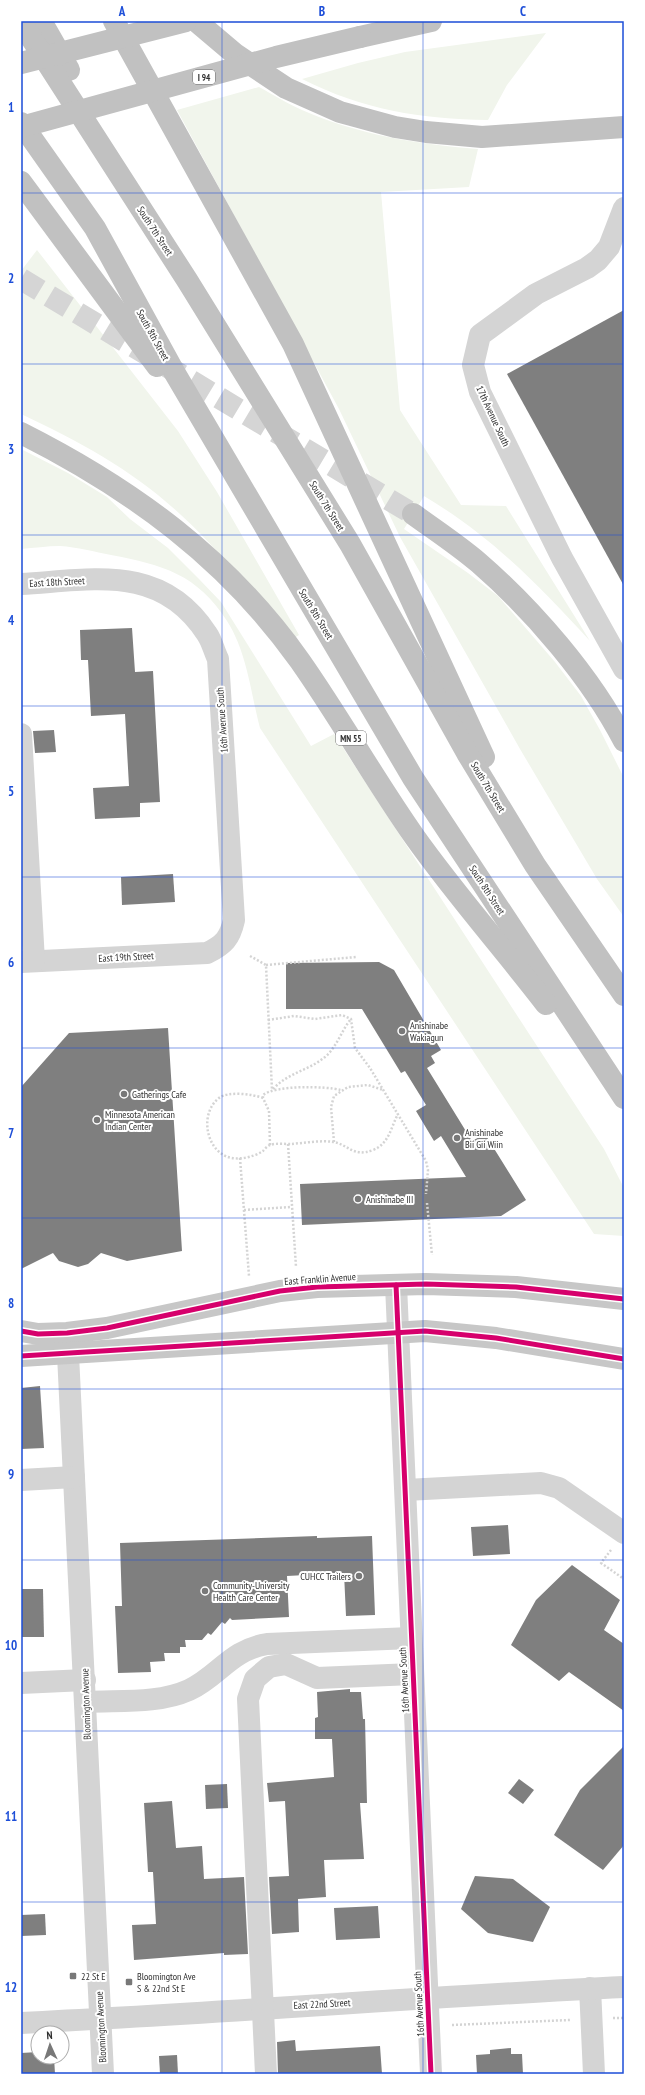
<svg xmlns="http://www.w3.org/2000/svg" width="645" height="2095" font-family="'PT Sans Narrow',sans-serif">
<rect width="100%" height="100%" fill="#fff"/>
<g fill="#f1f5ec">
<path d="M546 33 507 85 488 120C421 119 363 110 302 79L358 63 405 52Z"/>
<path d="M259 87C274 95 288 104 302 110 359 135 417 144 478 149L469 187 381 192 400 410 461 505 506 506 590 641C538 584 491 536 424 496L404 529 468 573 498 596 555 662 581 696 600 730 624 778V917L597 879 520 749 400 537 339 409 177 110Z"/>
<path d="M37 250 178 431 217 492 299 635 291 640C255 598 222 552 181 515 134 471 79 441 21 414V271Z"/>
<path d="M21 449 68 473 107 497 130 519 168 548 199 579 221 602 311 746 334 734 604 1149 624 1188V1236L594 1234 260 728C251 694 247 652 227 621 197 574 163 565 111 555 95 552 77 547 60 546 47 546 34 548 21 549Z"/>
</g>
<g fill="#7f7f7f">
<polygon points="624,310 624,586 507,374"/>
<polygon points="132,628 135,672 153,671 160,802 140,803 140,817 95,819 93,788 129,786 125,714 91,716 88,660 81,660 80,630"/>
<polygon points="54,730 56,752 35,753 33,731"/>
<polygon points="173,874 175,902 122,905 121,877"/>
<polygon points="379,962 394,970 441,1050 431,1056 435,1063 427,1068 472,1141 485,1134 526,1200 501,1216 302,1225 300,1184 466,1177 441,1136 434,1141 416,1111 426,1105 405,1071 401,1073 362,1009 286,1009 286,963"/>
<polygon points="168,1028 182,1251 127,1261 101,1253 88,1264 78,1267 59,1261 53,1253 21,1269 21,1087 69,1033"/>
<polygon points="40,1386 44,1448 21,1449 21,1388"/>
<polygon points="508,1525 510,1554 473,1556 471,1527"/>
<polygon points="317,1536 317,1538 372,1536 375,1615 346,1616 344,1573 287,1576 289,1617 232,1620 230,1618 225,1624 222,1622 211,1635 208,1633 202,1640 185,1640 186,1647 180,1647 180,1653 164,1653 165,1661 150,1662 151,1672 118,1673 115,1606 122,1606 120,1543"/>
<polygon points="572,1565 620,1600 604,1630 624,1644 624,1711 569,1672 559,1681 511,1645 536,1600"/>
<polygon points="21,1589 43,1589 44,1637 21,1637"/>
<polygon points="350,1689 350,1692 361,1692 363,1719 365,1719 367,1803 360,1803 364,1859 324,1860 326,1897 298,1899 299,1932 272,1934 269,1877 289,1876 285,1801 269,1802 267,1783 334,1777 332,1739 315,1739 315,1718 318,1717 317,1692"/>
<polygon points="624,1746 624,1845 603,1870 554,1835 580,1790"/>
<polygon points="519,1779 534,1790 523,1804 508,1793"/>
<polygon points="227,1784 228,1808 206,1809 205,1785"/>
<polygon points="172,1801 176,1848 202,1846 204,1879 244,1877 248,1954 224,1955 224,1953 134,1960 132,1925 156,1924 153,1872 148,1872 144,1803"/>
<polygon points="475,1876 513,1879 550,1907 533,1942 488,1933 461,1909"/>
<polygon points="378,1906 380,1938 336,1940 334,1908"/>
<polygon points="45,1914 46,1935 21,1936 21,1915"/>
<polygon points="295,2040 296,2051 380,2046 382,2074 278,2074 277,2042"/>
<polygon points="511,2048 511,2054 522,2054 523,2074 477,2074 476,2055 490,2054 490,2050"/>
<polygon points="38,2052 38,2057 54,2057 55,2074 21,2074 21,2053"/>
<polygon points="177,2055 178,2074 160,2074 159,2056"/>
</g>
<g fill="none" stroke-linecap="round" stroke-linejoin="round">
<polyline stroke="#d5d5d5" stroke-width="22" stroke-dasharray="22 11" stroke-linecap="butt" points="21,279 413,514"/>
<g stroke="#d4d4d4" stroke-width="2.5" stroke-dasharray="2 2" stroke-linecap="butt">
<polyline points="250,956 266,965 272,1090"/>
<polyline points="266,965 356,957"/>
<polyline points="268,1020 294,1016 315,1019 342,1015 351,1019 355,1048 370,1068 426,1161 428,1170 426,1194"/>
<path d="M273 1089C289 1072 308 1071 325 1057 337 1047 341 1031 351 1019"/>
<path d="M263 1098C252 1094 228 1091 219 1098 201 1112 205 1143 222 1154 233 1162 252 1158 263 1151 265 1149 267 1146 270 1145 275 1143 285 1144 291 1144 304 1143 321 1140 333 1142 348 1144 353 1158 373 1150 389 1144 391 1127 398 1114"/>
<polyline points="334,1142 331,1107 334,1096 348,1087 368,1085 383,1090"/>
<polyline points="288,1144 296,1267"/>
<path d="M270 1145 269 1111 263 1098V1095C276 1085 325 1086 341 1090"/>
<polyline points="240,1158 249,1276"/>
<polyline points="427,1203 432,1255"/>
<polyline points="244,1210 291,1207"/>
<polyline points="611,1550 601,1563 624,1579"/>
<polyline points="613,2018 624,2018"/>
<polyline points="452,2025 570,2020"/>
</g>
<g stroke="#d4d4d4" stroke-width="22">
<polyline points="624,208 609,247 598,260 587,268 536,294 480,335 473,365 480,392 562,558 624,669"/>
<path d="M21 584C93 580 161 563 207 634 212 641 214 651 218 659L234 920C230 938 224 945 207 953L21 962"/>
<polyline points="21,734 34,961"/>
<polyline points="396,1285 431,2074"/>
<polyline points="67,1334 103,2074"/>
<polyline points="21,1480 74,1477"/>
<polyline points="406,1490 541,1483 559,1488 624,1533"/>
<polyline points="21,1683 85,1680"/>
<path d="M86 1702C119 1700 158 1704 189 1690 219 1676 230 1650 267 1644L411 1638"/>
<polyline points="590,1988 594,2074"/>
<path d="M21 2023C222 2013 423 1997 624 1987"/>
<polyline points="266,2074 248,1699 255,1679 269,1667 286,1664 317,1678 413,1674"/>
</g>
<g stroke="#c7c7c7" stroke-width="22">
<polyline points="21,1331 38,1334 67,1333 107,1328 280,1291 317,1287 426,1284 516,1287 624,1299"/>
<polyline points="21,1356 425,1331 496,1338 624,1359"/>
</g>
<g stroke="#c1c1c1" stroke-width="22">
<polyline points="41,21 69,70"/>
<polyline points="114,21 293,344 484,757"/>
<polyline points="196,21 235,54 286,88 340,112 395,127 426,132 482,137 624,127"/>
<polyline points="21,22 187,280 350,544 467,753 535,865 624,995"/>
<polyline points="360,37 431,21"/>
<polyline points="21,123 95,228 173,370 413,778 624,1098"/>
<polyline points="21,182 157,366"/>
<path d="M21 433C132 489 227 558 300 661 340 718 374 779 414 836 455 894 503 948 546 1004"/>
<path d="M413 514C435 530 458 545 479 563 533 610 591 677 624 741"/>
</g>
<g stroke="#c1c1c1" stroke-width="22">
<polyline points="21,63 186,21"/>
<polyline points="21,127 276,57 360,37"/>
</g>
<g stroke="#fff" stroke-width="8">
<g id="cycleway">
<polyline points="396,1285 431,2074"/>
<polyline points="21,1331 38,1334 67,1333 107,1328 280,1291 317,1287 426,1284 516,1287 624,1299"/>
<polyline points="21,1356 425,1331 496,1338 624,1359"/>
</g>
</g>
<use href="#cycleway" stroke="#d6006c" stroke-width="5"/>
</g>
<path fill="none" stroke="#1d4ed8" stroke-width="1" stroke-opacity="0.55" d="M222 21V2074M423 21V2074M21 193H624M21 364H624M21 535H624M21 706H624M21 877H624M21 1048H624M21 1218H624M21 1389H624M21 1560H624M21 1731H624M21 1902H624"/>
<g fill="#787878" stroke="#fff" stroke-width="1.5">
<circle cx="402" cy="1031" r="4"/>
<circle cx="124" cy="1094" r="4"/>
<circle cx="97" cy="1120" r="4"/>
<circle cx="457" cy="1138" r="4"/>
<circle cx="358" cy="1199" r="4"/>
<circle cx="359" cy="1576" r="4"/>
<circle cx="205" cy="1591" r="4"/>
<rect x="69" y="1972" width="8" height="8" rx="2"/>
<rect x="125" y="1978" width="8" height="8" rx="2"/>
</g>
<g text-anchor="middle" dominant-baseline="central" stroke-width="4" stroke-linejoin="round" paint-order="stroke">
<g fill="#fff" stroke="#6d6d6d" stroke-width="1">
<rect x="193" y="70" width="22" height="14" rx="3"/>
<rect x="336" y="731" width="30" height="14" rx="3"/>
</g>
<g font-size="9" font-weight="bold" fill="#2f2f2f">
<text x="204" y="77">I 94</text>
<text x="351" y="738">MN 55</text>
</g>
<g font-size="10" fill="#2f2f2f" stroke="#fff">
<text transform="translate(155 231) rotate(57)">South 7th Street</text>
<text transform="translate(153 335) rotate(61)">South 8th Street</text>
<text transform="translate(493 416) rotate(65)">17th Avenue South</text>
<text transform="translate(327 506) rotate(58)">South 7th Street</text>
<text transform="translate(57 582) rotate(-3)">East 18th Street</text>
<text transform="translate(316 614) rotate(59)">South 8th Street</text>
<text transform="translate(222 720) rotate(-94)">16th Avenue South</text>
<text transform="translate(488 787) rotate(59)">South 7th Street</text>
<text transform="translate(487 890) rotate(57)">South 8th Street</text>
<text transform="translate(126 957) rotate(-3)">East 19th Street</text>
<text transform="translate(320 1279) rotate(-4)">East Franklin Avenue</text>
<text transform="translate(404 1680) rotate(-93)">16th Avenue South</text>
<text transform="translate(86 1704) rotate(-92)">Bloomington Avenue</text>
<text transform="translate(322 2004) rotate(-3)">East 22nd Street</text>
<text transform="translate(419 2004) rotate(-93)">16th Avenue South</text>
<text transform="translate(101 2027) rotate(-93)">Bloomington Avenue</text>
</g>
<g font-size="10" fill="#2f2f2f" stroke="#fff" text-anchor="start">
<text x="410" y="1025">Anishinabe<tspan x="410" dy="12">Wakiagun</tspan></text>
<text x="132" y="1094">Gatherings Cafe</text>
<text x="105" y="1114">Minnesota American<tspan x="105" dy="12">Indian Center</tspan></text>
<text x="465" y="1132">Anishinabe<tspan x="465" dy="12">Bii Gii Wiin</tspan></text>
<text x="366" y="1199">Anishinabe III</text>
<text x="351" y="1576" text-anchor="end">CUHCC Trailers</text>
<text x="213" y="1585">Community-University<tspan x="213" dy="12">Health Care Center</tspan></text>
<text x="81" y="1976">22 St E</text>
<text x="137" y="1976">Bloomington Ave<tspan x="137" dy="12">S &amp; 22nd St E</tspan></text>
</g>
</g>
<rect width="645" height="2095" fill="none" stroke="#ffffff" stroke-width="44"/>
<g transform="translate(50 2045) rotate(357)"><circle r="19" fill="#ffffff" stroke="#acacac"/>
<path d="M0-3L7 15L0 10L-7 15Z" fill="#787878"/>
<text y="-6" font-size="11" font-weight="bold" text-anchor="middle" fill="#2f2f2f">N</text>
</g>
<rect x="22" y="22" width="601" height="2051" fill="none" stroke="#1d4ed8" stroke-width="1.5"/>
<g font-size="13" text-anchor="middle" font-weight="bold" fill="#1d4ed8">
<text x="122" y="16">A</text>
<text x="322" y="16">B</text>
<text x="523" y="16">C</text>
<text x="11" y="112">1</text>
<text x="11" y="283">2</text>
<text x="11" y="454">3</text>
<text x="11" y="625">4</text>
<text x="11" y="796">5</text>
<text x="11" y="967">6</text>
<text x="11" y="1138">7</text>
<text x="11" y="1308">8</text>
<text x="11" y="1479">9</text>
<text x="11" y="1650">10</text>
<text x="11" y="1821">11</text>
<text x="11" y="1992">12</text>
</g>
</svg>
